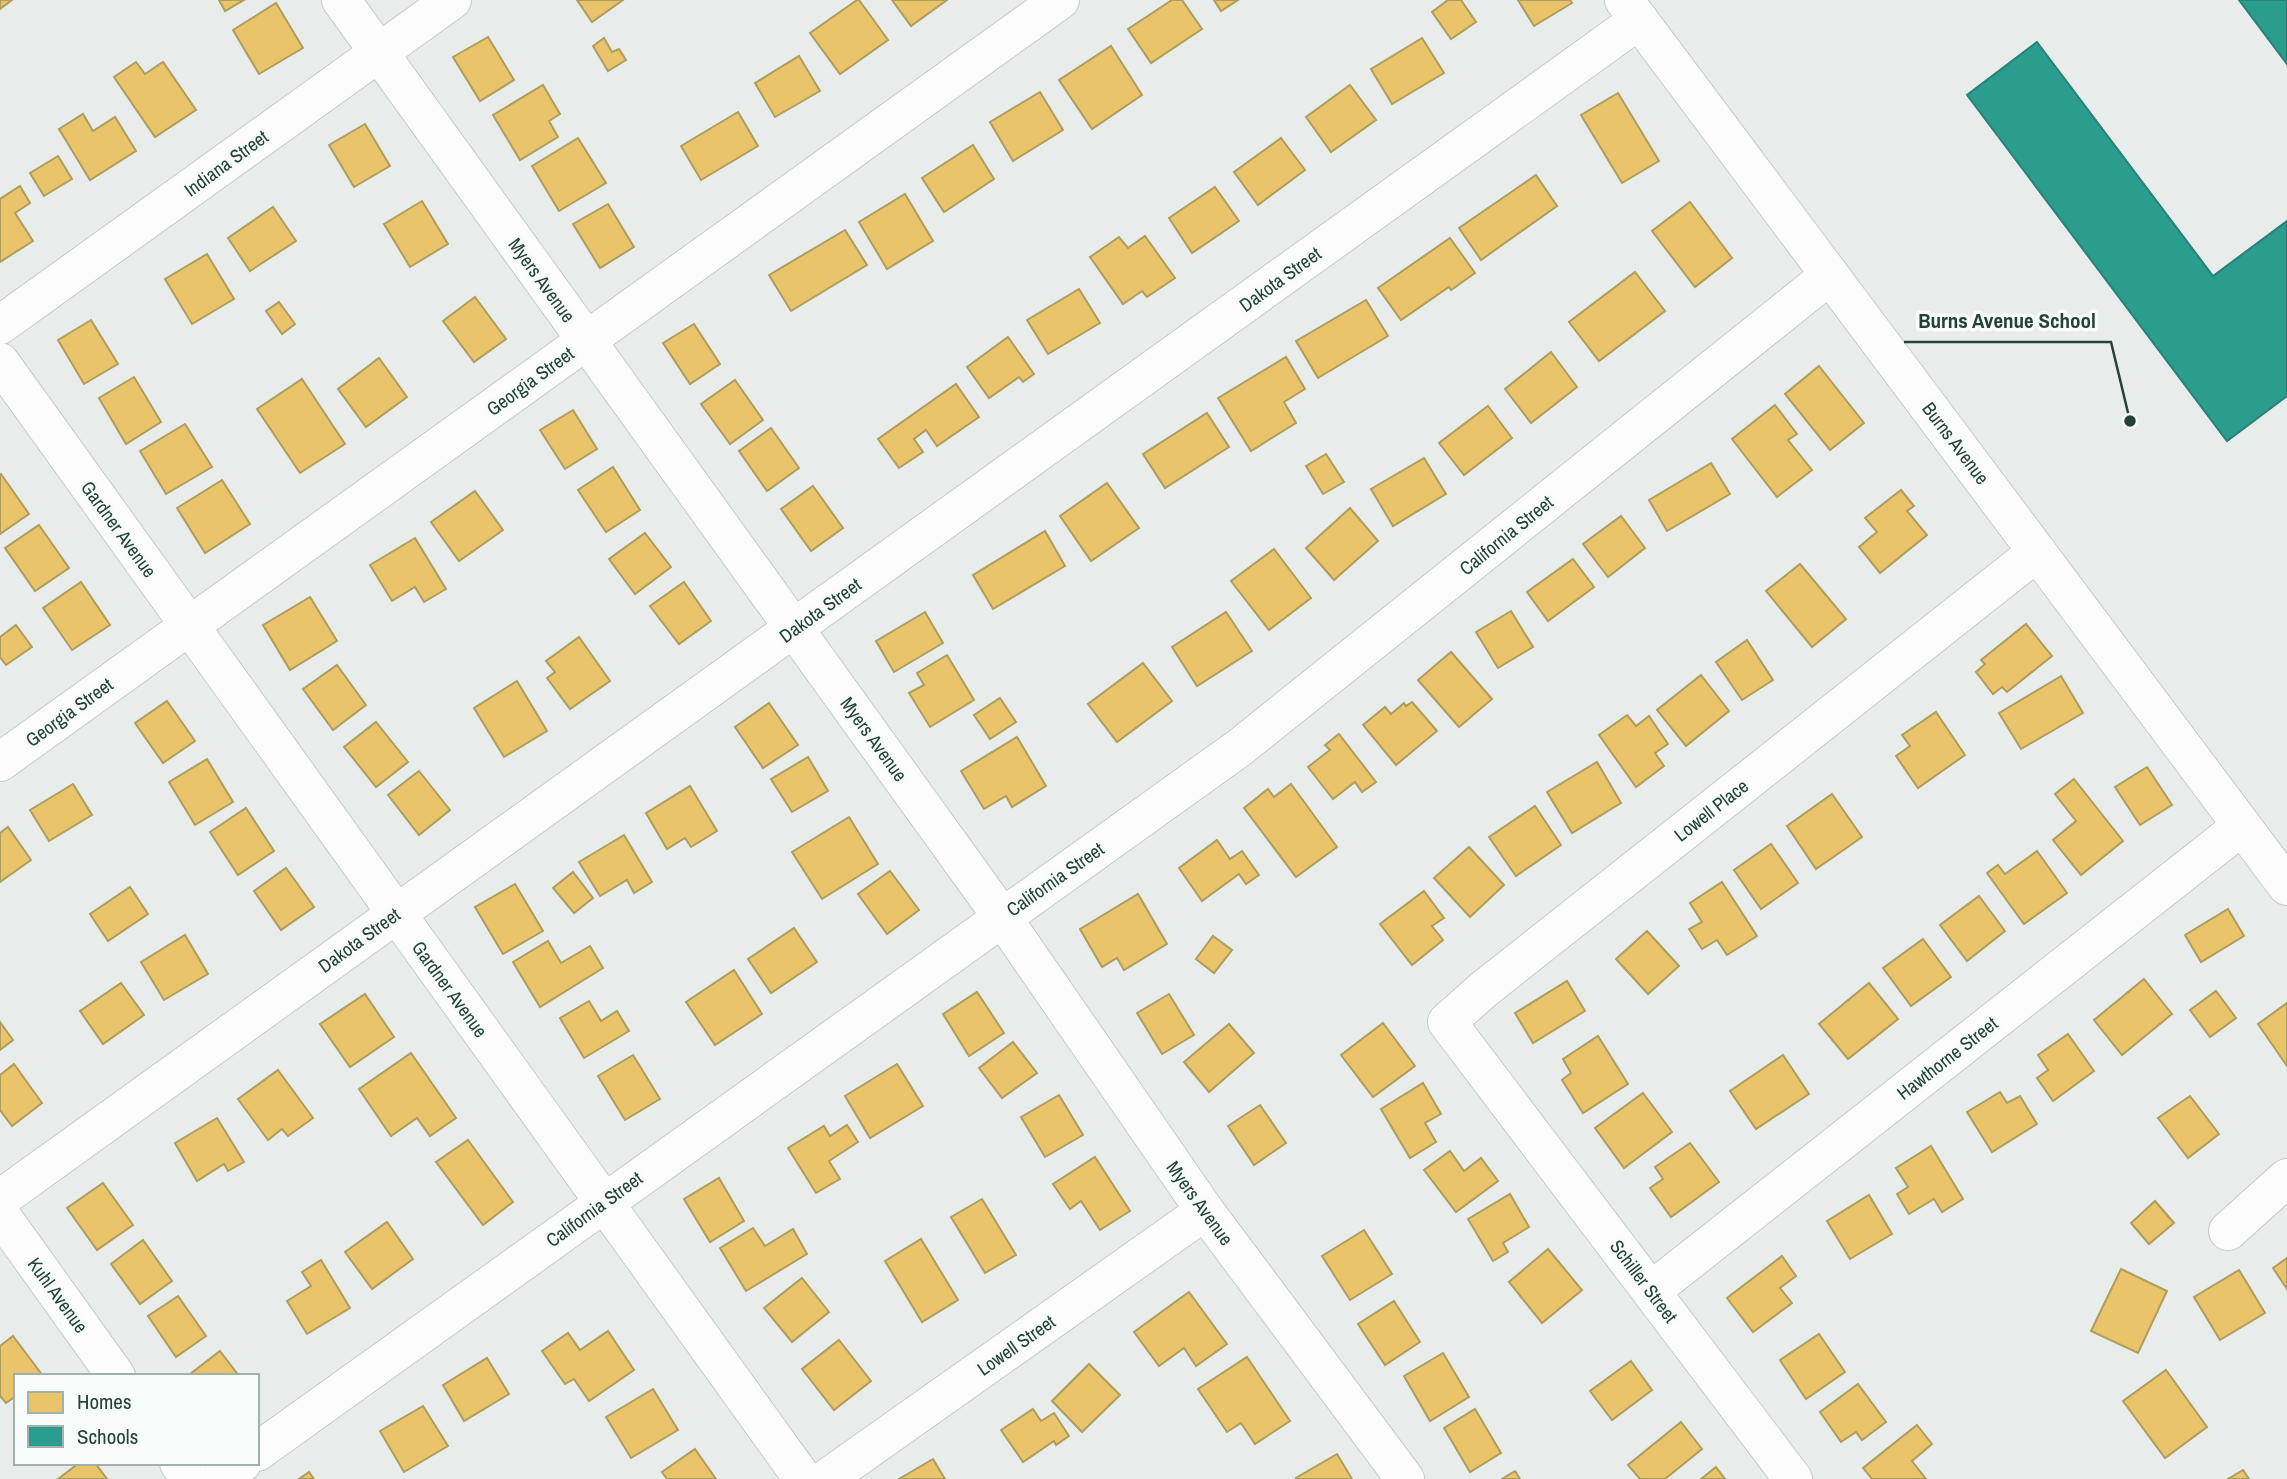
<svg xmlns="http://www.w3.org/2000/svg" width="2287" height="1479" font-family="'Archivo Narrow',sans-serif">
<rect width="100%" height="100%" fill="#e8edeb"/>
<g fill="#e9c46a" stroke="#ae9d5c" stroke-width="2">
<polygon points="0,0 12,0 0,9"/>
<polygon points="219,0 244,0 225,11"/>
<polygon points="577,0 623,0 592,22"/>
<polygon points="857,0 859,0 888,40 840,74 810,33"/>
<polygon points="892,0 947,0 911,26"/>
<polygon points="1172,0 1182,0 1202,29 1151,63 1128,29"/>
<polygon points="1214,0 1238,0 1221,11"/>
<polygon points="1448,0 1461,0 1476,22 1451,39 1432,12"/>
<polygon points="1518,0 1570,0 1572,3 1534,26"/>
<polygon points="276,3 303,48 259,74 233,30"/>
<polygon points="488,37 514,80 480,101 453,57"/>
<polygon points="604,38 612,52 619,49 626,60 608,71 593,46"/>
<polygon points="1422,38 1444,73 1392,104 1371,69"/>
<polygon points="1111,46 1142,95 1092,129 1059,80"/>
<polygon points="799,56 820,91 775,117 755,83"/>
<polygon points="136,62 145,74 163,62 196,110 155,137 114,77"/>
<polygon points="543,85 560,114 549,121 558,137 520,160 493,115"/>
<polygon points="1350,85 1376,120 1331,152 1306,117"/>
<polygon points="1040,92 1063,130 1013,161 990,122"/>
<polygon points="1618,93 1659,161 1622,183 1581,115"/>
<polygon points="738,112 758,146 701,180 681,146"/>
<polygon points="83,114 93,131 115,117 136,151 90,180 59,129"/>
<polygon points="365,124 390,166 354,187 329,145"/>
<polygon points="578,138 606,183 559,211 532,166"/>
<polygon points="1281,138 1305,170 1258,205 1234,172"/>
<polygon points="973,145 994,179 944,212 922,178"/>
<polygon points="58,156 72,179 44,196 30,173"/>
<polygon points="1536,175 1557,206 1481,260 1459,228"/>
<polygon points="20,186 30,203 15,213 33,241 0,262 0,199"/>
<polygon points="1215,187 1239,221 1192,253 1169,218"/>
<polygon points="905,194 933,241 887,269 859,222"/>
<polygon points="422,201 448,244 410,267 384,224"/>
<polygon points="1690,202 1732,258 1695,287 1652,231"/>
<polygon points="608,204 634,247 600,268 573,224"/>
<polygon points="273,207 296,241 250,271 228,238"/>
<polygon points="845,230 867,265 791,311 769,275"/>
<polygon points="1145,236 1175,278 1147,297 1142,291 1123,304 1090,257 1119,237 1128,248"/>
<polygon points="1450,238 1475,273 1451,290 1449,287 1401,320 1378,288"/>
<polygon points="207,254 234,299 192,324 165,279"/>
<polygon points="1635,272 1665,311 1599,361 1569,322"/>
<polygon points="1079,289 1100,323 1048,354 1027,320"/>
<polygon points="475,297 506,339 474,362 443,321"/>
<polygon points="1366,300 1388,336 1318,378 1296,341"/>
<polygon points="279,302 295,324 282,334 266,311"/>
<polygon points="91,320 118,364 84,384 58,340"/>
<polygon points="694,324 720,364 690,384 663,343"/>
<polygon points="1008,337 1034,374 1023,382 1019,377 989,398 967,367"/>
<polygon points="1551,352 1577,387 1531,423 1505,389"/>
<polygon points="1286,357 1305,389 1284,402 1296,423 1251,451 1218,398"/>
<polygon points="379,358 407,397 366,427 338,389"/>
<polygon points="1819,366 1864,423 1830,450 1785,394"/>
<polygon points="134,377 161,422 126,444 99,398"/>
<polygon points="302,379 345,444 300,473 257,409"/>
<polygon points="735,380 763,420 730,444 701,404"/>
<polygon points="956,384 979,417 937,446 926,430 914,439 923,452 899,468 878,439"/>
<polygon points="1775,405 1797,434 1788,440 1812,470 1777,497 1732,439"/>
<polygon points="1488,406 1512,438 1464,475 1439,443"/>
<polygon points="573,410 597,449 565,469 540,430"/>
<polygon points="1207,413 1229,447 1165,488 1143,454"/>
<polygon points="185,424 212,467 166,494 140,451"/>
<polygon points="771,428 799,468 767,491 739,451"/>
<polygon points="1326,454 1344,482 1323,494 1306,466"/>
<polygon points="1424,458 1446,494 1393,526 1371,489"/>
<polygon points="1711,463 1730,494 1667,531 1649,500"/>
<polygon points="613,467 640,510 606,532 578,490"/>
<polygon points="1,474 29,514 0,534 0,475"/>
<polygon points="222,480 250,524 205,553 177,508"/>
<polygon points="1107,483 1139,528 1091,561 1060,516"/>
<polygon points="813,486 843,528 811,551 781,509"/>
<polygon points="1901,490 1914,506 1907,511 1927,535 1880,573 1859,547 1877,532 1865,518"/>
<polygon points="475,491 503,530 459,561 431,522"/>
<polygon points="1350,508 1378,541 1334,580 1306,548"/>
<polygon points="1621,516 1645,548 1608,577 1583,544"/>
<polygon points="39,525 69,568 35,591 5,548"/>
<polygon points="1045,531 1065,566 993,609 973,575"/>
<polygon points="645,533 671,567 635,594 609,559"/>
<polygon points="415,538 446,589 424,602 415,587 392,601 370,565"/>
<polygon points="1274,549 1311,598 1269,630 1231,581"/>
<polygon points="1573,559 1594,587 1548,621 1527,592"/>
<polygon points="1800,564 1846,619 1812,647 1766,591"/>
<polygon points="81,582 110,625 72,650 43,608"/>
<polygon points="684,582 711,621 679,644 650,606"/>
<polygon points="310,597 337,641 290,670 263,625"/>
<polygon points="1511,611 1533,647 1498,668 1476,632"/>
<polygon points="925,612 943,643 894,672 876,641"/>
<polygon points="1226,612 1252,651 1197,686 1172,647"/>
<polygon points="2026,624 2052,656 2007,692 2002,687 1993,694 1976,672 1985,664 1981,660"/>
<polygon points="16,625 32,647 6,665 0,657 0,637"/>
<polygon points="579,637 610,681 570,709 547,678 555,672 546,661"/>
<polygon points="1747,640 1773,680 1742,700 1716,662"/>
<polygon points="1451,652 1492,699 1459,727 1418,680"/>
<polygon points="947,655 974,700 930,727 909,693 924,685 917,673"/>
<polygon points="1143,663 1172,701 1117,742 1088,704"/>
<polygon points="337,665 366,705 333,730 303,689"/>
<polygon points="1701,675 1729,711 1686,746 1657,710"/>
<polygon points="2061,676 2083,713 2021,749 1999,713"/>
<polygon points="517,681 547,731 504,757 474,708"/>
<polygon points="1000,698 1016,722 990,739 974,715"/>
<polygon points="167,701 195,741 163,763 135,723"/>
<polygon points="1412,702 1437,731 1396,765 1363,725 1385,707 1391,714 1404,703 1406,706"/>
<polygon points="769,703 798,745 763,768 735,727"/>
<polygon points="1936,712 1965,755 1918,788 1896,756 1910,746 1902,735"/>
<polygon points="1627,715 1636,726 1649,716 1668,744 1655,753 1664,766 1636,787 1599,735"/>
<polygon points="376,722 408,762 376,787 344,747"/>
<polygon points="1339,734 1376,782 1362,792 1355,782 1333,799 1308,767 1330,750 1325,745"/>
<polygon points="1017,737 1046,786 1012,807 1006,796 984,809 961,771"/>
<polygon points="808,757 828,791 792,812 771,779"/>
<polygon points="207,759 233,802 195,825 169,782"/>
<polygon points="1597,762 1621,803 1572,833 1547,792"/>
<polygon points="2147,767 2172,805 2140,825 2115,787"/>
<polygon points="419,771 450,810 419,835 388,795"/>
<polygon points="2074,779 2123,841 2081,875 2053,840 2076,821 2055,794"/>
<polygon points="73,784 92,815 49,841 30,810"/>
<polygon points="1291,784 1337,847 1296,877 1244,808 1268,789 1274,797"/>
<polygon points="690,786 717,831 691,847 685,838 667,849 646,813"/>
<polygon points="1832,794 1862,837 1816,869 1787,826"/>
<polygon points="1535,806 1561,845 1516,876 1489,837"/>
<polygon points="246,808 274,851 238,875 210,832"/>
<polygon points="849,817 878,864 822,899 792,852"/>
<polygon points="8,827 31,860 0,882 0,833"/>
<polygon points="624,835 652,882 634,893 627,880 600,896 579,862"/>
<polygon points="1217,840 1230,859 1242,851 1259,875 1246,884 1239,874 1202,901 1179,868"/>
<polygon points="1771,844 1798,883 1761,909 1734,870"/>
<polygon points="1469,847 1504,885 1470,917 1434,878"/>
<polygon points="2037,851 2067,893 2024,924 1987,873 1998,865 2005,874"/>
<polygon points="286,868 314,907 281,930 254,891"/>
<polygon points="890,871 919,910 887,934 858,894"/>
<polygon points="573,872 593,898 574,913 553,888"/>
<polygon points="1722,882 1757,936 1727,955 1717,940 1702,949 1689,929 1702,922 1690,903"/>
<polygon points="515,884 543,931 503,954 475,907"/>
<polygon points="130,887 148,914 108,941 90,914"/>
<polygon points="1424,891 1444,918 1432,926 1443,940 1412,965 1380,924"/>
<polygon points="1138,894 1167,944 1124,970 1117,958 1102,967 1080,929"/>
<polygon points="1979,896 2005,931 1967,961 1940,925"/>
<polygon points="2228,909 2244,936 2201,962 2185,935"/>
<polygon points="794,928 817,962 771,993 748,959"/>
<polygon points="1647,931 1679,966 1648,994 1616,959"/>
<polygon points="185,935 208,974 164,1000 141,962"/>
<polygon points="1213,936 1232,950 1214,973 1196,959"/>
<polygon points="1923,939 1951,977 1911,1006 1883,968"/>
<polygon points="548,941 561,963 590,946 603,968 540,1007 513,962"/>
<polygon points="734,970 762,1014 715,1045 686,1002"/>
<polygon points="2144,979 2172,1014 2122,1055 2094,1020"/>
<polygon points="1567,981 1585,1011 1533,1043 1515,1013"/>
<polygon points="121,983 144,1015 103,1044 80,1011"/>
<polygon points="1869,983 1898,1019 1848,1059 1819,1024"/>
<polygon points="2216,991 2236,1018 2210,1037 2190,1010"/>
<polygon points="977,992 1004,1033 969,1056 943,1014"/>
<polygon points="365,994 394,1037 350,1067 320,1024"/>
<polygon points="1169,994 1194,1035 1162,1054 1137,1013"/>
<polygon points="589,1001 601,1021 617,1011 629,1031 584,1058 560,1018"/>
<polygon points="2287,1003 2287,1066 2258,1024"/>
<polygon points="0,1022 13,1040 0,1050"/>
<polygon points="1383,1023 1415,1066 1373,1097 1341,1055"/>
<polygon points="1229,1024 1254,1053 1209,1092 1184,1062"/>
<polygon points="2068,1034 2094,1071 2053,1101 2037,1078 2048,1070 2038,1055"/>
<polygon points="1598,1036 1628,1084 1583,1113 1562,1080 1571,1073 1563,1059"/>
<polygon points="1013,1042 1037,1073 1002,1098 979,1068"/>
<polygon points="411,1053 456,1118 430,1136 417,1118 391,1136 359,1089"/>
<polygon points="633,1055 660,1099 625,1120 598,1076"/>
<polygon points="1783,1055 1809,1094 1756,1129 1730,1091"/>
<polygon points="14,1064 42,1103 12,1126 0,1110 0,1075"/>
<polygon points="897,1064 923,1106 870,1138 845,1096"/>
<polygon points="278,1070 313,1118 288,1136 282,1129 268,1140 238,1099"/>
<polygon points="1423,1083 1441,1114 1425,1123 1436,1142 1410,1158 1381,1109"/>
<polygon points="2000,1092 2007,1103 2020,1096 2037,1124 1992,1152 1967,1112"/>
<polygon points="1643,1093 1672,1132 1624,1168 1595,1128"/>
<polygon points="1059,1095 1083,1135 1045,1157 1021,1117"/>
<polygon points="2190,1096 2219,1134 2188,1158 2158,1118"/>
<polygon points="1260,1105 1286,1143 1254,1165 1228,1126"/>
<polygon points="217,1118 244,1162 228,1171 224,1164 197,1181 175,1143"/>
<polygon points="847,1125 858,1142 829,1161 840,1179 816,1193 788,1148 824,1126 830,1136"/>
<polygon points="468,1140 513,1202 483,1225 436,1162"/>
<polygon points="1690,1143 1719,1182 1671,1217 1650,1188 1663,1179 1655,1167"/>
<polygon points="1931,1146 1963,1199 1942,1212 1934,1199 1909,1214 1897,1194 1908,1187 1896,1168"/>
<polygon points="1450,1151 1464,1171 1481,1158 1498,1181 1456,1212 1424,1170"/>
<polygon points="1095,1157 1130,1211 1100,1230 1081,1201 1070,1209 1053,1184"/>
<polygon points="719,1178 744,1221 710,1242 684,1199"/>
<polygon points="103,1183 133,1225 97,1250 67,1208"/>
<polygon points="1510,1194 1529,1227 1503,1243 1508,1252 1493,1261 1468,1219"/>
<polygon points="1869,1195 1892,1234 1850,1259 1827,1221"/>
<polygon points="982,1199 1016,1255 985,1273 951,1217"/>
<polygon points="2155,1201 2174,1223 2149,1244 2131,1223"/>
<polygon points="387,1222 413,1259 372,1289 345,1252"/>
<polygon points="753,1228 765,1246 793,1229 807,1254 746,1291 720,1248"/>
<polygon points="1364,1230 1392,1274 1350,1300 1322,1256"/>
<polygon points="921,1239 958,1300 922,1322 885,1261"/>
<polygon points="143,1240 172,1281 140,1304 111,1264"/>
<polygon points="1548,1249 1582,1290 1542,1323 1509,1282"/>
<polygon points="1782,1256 1796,1276 1780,1288 1792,1303 1753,1332 1727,1298"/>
<polygon points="2287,1258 2287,1289 2273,1268"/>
<polygon points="321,1260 350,1308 307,1334 287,1301 311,1286 302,1272"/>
<polygon points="2121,1269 2167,1291 2138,1353 2091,1331"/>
<polygon points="2239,1270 2265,1313 2220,1340 2194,1297"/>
<polygon points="802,1278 829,1312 792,1342 764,1308"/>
<polygon points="1189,1292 1227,1344 1196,1366 1184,1348 1159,1366 1134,1332"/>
<polygon points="178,1296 206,1336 176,1357 148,1316"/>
<polygon points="1394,1301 1420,1342 1385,1365 1358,1324"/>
<polygon points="608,1331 634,1370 589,1401 574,1379 565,1384 542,1351 568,1333 580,1350"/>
<polygon points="1819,1334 1845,1372 1806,1399 1780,1360"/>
<polygon points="13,1336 43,1376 16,1376 16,1396 6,1403 0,1396 0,1346"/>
<polygon points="839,1340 871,1381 834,1410 802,1369"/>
<polygon points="220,1351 239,1376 191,1376 190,1374"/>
<polygon points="1443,1353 1469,1397 1430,1421 1404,1376"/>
<polygon points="1247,1357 1290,1421 1255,1444 1241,1423 1227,1432 1198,1389"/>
<polygon points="487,1358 509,1394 464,1421 443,1385"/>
<polygon points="1631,1361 1652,1390 1612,1420 1590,1391"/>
<polygon points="1089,1364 1120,1395 1082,1432 1052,1401"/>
<polygon points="2166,1370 2207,1427 2165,1458 2123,1401"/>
<polygon points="1858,1384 1886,1422 1862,1440 1856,1432 1841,1442 1820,1412"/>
<polygon points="653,1389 678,1430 631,1458 606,1417"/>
<polygon points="423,1406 448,1446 404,1472 380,1431"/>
<polygon points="1033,1409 1041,1421 1054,1413 1069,1436 1056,1445 1054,1441 1023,1462 1001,1430"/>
<polygon points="1475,1409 1501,1453 1470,1472 1444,1428"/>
<polygon points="1681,1422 1702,1449 1665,1479 1640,1479 1628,1465"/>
<polygon points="1917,1425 1932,1444 1912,1461 1926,1479 1872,1479 1863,1468"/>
<polygon points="695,1449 716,1479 667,1479 662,1472"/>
<polygon points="1337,1454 1352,1479 1297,1479 1296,1478"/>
<polygon points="933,1459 945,1479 899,1479"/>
<polygon points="79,1463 95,1463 107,1479 58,1479"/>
<polygon points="1716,1467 1725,1479 1701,1479"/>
<polygon points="2243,1470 2249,1479 2228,1479"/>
<polygon points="1515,1471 1520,1479 1502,1479"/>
<polygon points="309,1472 314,1479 299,1479"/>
</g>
<g fill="#2a9d8f" stroke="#288276" stroke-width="2">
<polygon points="2239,0 2287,0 2287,64"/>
<polygon points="2037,42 2213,276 2287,221 2287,396 2227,441 1967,95"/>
</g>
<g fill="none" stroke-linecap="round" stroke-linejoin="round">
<g stroke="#c5cac8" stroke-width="40">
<g id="minor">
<polyline points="341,0 1002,917 1205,1211 1405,1479"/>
<polyline points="1624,0 2287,886"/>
<polyline points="0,325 452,0"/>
<polyline points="0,362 803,1479"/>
<polyline points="0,762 1060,0"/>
<polyline points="0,1199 1639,20"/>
<polyline points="0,1214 116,1376"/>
<polyline points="2228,1231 2287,1178"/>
<polyline points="1651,1291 2242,826"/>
<polyline points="257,1452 1239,748 1830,275"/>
<polyline points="179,1463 191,1479"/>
<polyline points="220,1479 242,1463"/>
<polyline points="826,1479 1205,1211"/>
<polyline points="1793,1479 1447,1022 1483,990 2037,552"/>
</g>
</g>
<use href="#minor" stroke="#fcfcfc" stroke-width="38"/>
</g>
<g text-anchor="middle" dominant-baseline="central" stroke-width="7" stroke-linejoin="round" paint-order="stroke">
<g font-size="19" fill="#24423a" stroke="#f7fbf9">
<text transform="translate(226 163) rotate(-36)">Indiana Street</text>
<text transform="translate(1280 279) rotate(-36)">Dakota Street</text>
<text transform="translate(542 280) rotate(54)">Myers Avenue</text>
<text transform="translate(530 381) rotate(-36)">Georgia Street</text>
<text transform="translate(1956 443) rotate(53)">Burns Avenue</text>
<text transform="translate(119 529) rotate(54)">Gardner Avenue</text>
<text transform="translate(1506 535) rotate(-39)">California Street</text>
<text transform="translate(820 610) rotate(-36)">Dakota Street</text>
<text transform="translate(69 712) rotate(-36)">Georgia Street</text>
<text transform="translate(874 739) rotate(54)">Myers Avenue</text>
<text transform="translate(1711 810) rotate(-38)">Lowell Place</text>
<text transform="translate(1055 879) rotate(-35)">California Street</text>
<text transform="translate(359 940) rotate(-36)">Dakota Street</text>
<text transform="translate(450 989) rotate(54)">Gardner Avenue</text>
<text transform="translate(1947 1058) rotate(-38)">Hawthorne Street</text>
<text transform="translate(1200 1203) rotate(54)">Myers Avenue</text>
<text transform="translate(594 1209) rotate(-36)">California Street</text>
<text transform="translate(1644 1281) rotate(53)">Schiller Street</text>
<text transform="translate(58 1295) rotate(54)">Kuhl Avenue</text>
<text transform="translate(1016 1345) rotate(-35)">Lowell Street</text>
</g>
</g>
<path fill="none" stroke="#24423a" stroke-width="2.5" d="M2130 421L2111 342H1904"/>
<circle fill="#24423a" stroke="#f7fbf9" stroke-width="2.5" cx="2130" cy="421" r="7"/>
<g font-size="21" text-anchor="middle" font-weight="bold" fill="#24423a" stroke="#f7fbf9" stroke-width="7" stroke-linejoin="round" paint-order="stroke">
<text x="2007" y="328">Burns Avenue School</text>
</g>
<rect x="14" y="1374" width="245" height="91" fill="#f7fbf9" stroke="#a3b1ad" stroke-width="2"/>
<rect x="28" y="1392" width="35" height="21" fill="#e9c46a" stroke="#a3b1ad" stroke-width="2"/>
<text x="77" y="1409" font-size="21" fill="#24423a">Homes</text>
<rect x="28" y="1426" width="35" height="21" fill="#2a9d8f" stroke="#a3b1ad" stroke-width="2"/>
<text x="77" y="1444" font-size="21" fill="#24423a">Schools</text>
</svg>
